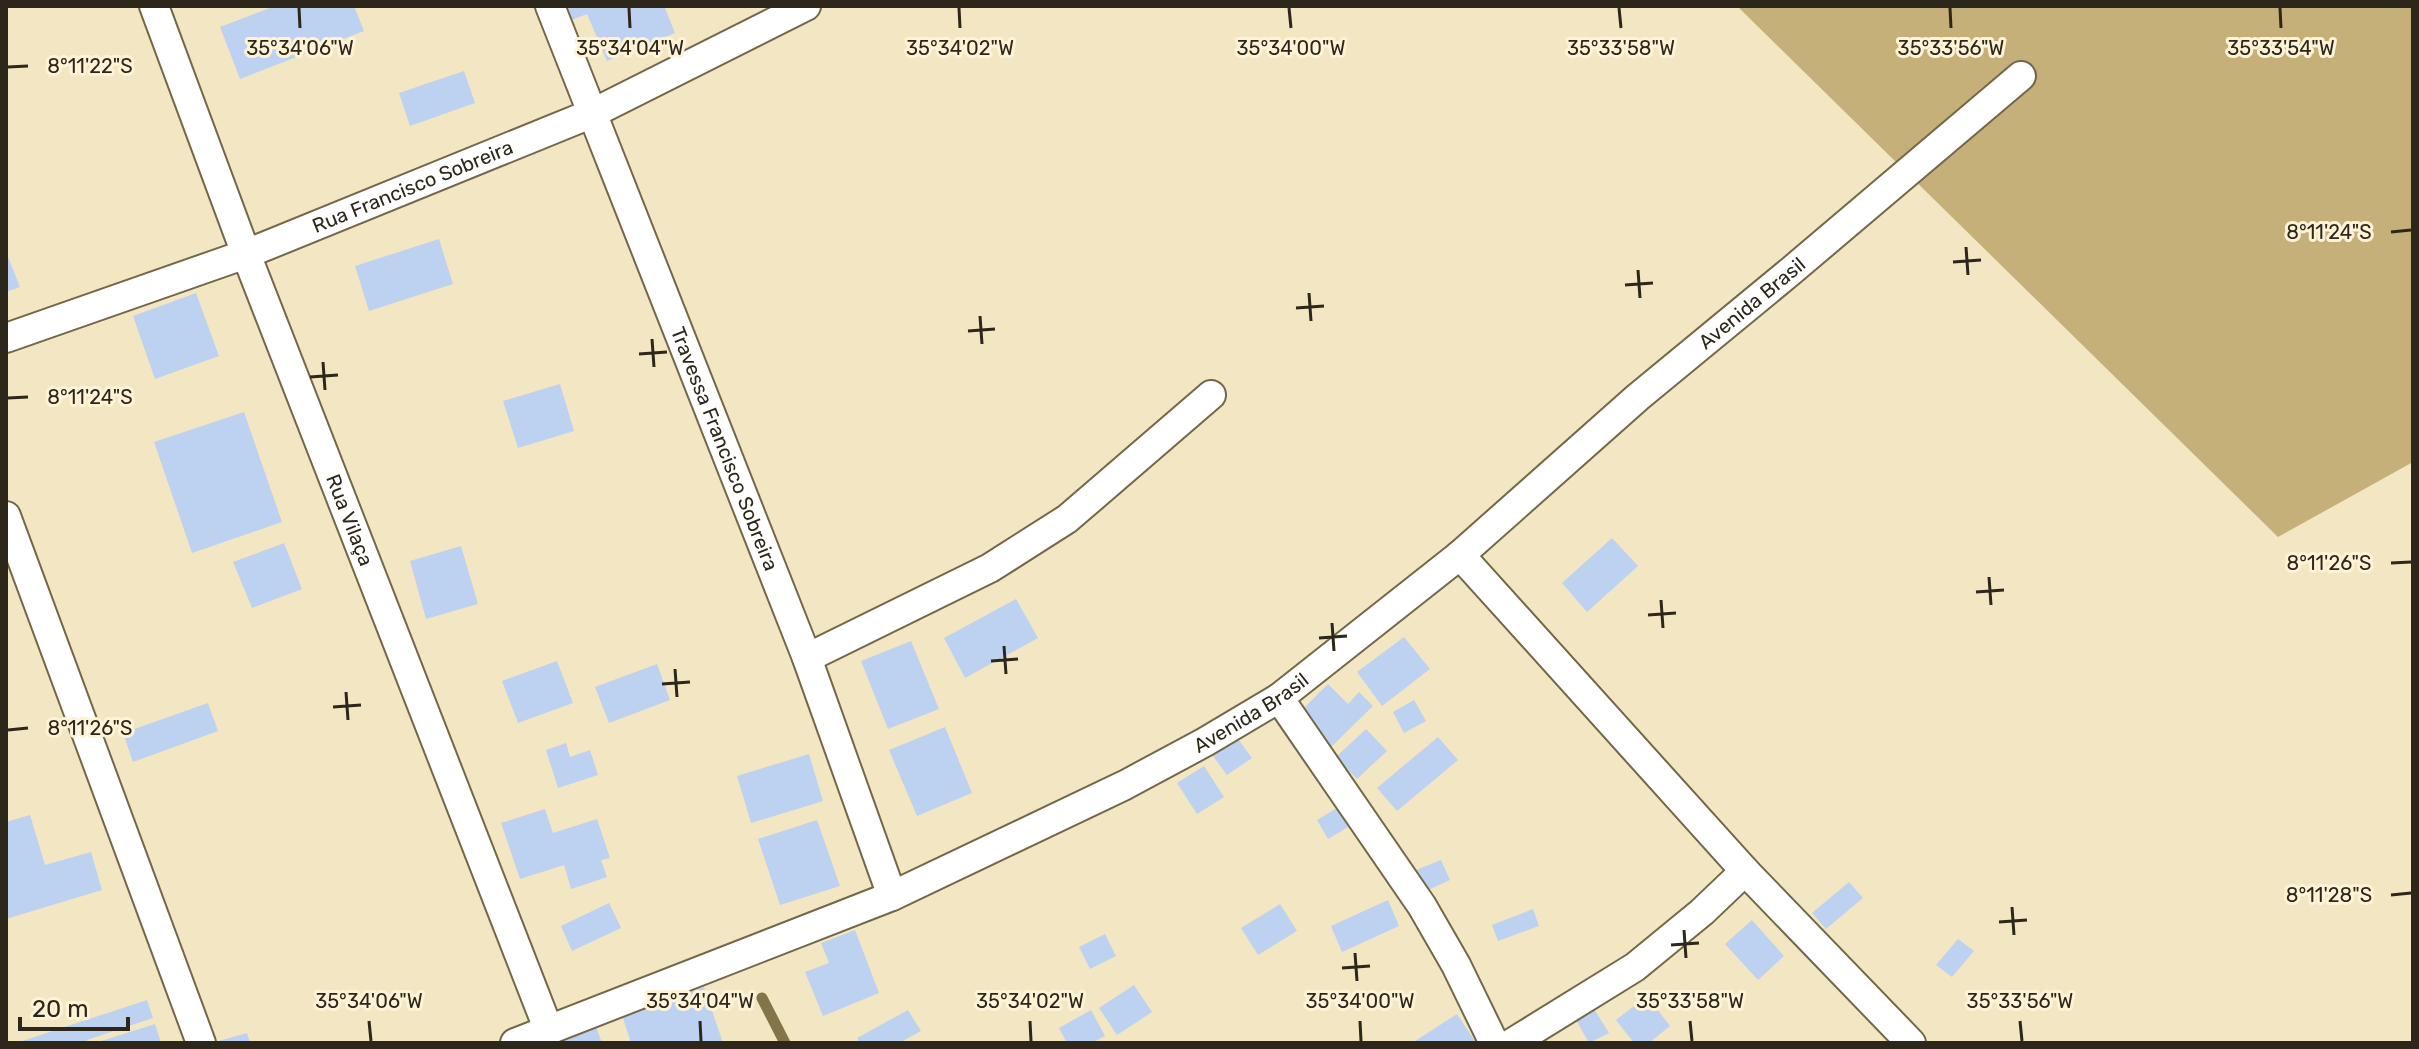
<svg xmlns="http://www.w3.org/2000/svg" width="2419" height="1049" font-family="Rubik,sans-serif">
<rect width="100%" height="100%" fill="#f3e6c3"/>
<polygon fill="#c5b079" points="1737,6 2413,6 2413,462 2278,537"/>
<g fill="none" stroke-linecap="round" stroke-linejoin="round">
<polyline stroke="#84744a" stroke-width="11" points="762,998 785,1043"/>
</g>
<g fill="#bdd2f0">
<polygon points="275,6 354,6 364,31 240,79 220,27"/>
<polygon points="563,6 671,6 665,8 675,33 607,61 587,14 569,21"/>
<polygon points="464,71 475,103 410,126 399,93"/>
<polygon points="439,239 453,284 369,311 355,266"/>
<polygon points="6,252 20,287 6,292"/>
<polygon points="196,293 219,356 155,379 133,316"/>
<polygon points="560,384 574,431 518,448 503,401"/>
<polygon points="244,412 282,522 192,553 154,442"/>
<polygon points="1612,538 1638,566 1587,612 1562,583"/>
<polygon points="284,543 302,589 252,608 233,562"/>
<polygon points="461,546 478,604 426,619 410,561"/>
<polygon points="1016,599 1038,638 965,678 944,638"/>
<polygon points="1404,637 1430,669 1382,706 1357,672"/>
<polygon points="911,641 939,709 888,729 861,661"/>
<polygon points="557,661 573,703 518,723 502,681"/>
<polygon points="657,664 670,700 609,723 595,687"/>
<polygon points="1328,684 1348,704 1359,692 1373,706 1329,749 1316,736 1321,731 1301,711"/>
<polygon points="1414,700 1426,721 1404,733 1393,712"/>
<polygon points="208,703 218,731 133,762 123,733"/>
<polygon points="945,727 972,793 917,816 889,750"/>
<polygon points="1366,729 1387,751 1357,779 1336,757"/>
<polygon points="1438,737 1458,760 1397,811 1377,788"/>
<polygon points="1238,739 1252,758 1227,775 1213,756"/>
<polygon points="566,743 570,757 590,750 598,775 558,788 546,750"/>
<polygon points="809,754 823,801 751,823 737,776"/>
<polygon points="1204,766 1224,797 1197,814 1177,783"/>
<polygon points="1337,808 1348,827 1328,839 1317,820"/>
<polygon points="545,809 553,833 597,819 610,858 601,860 607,877 571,889 564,865 520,879 501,823"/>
<polygon points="30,815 45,865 91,852 102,890 6,919 6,822"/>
<polygon points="817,820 840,886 780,905 758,839"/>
<polygon points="1441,860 1450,880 1426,891 1416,870"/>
<polygon points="1849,882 1863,898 1826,929 1812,913"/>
<polygon points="1388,900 1399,926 1342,952 1331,926"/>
<polygon points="609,903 621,928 572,951 561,926"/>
<polygon points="1280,904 1297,931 1258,955 1241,928"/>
<polygon points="1533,909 1539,926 1498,941 1492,925"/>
<polygon points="1752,920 1784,956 1758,980 1725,944"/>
<polygon points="855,930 879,993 823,1016 805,972 829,963 821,943"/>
<polygon points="1105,934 1116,956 1090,969 1079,947"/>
<polygon points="1958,939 1974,951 1952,977 1936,965"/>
<polygon points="1134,985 1152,1012 1117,1035 1099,1008"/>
<polygon points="704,987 723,1043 631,1043 622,1015"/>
<polygon points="1647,996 1670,1026 1649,1043 1634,1043 1616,1020"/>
<polygon points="147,1000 153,1018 87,1040 88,1043 16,1043"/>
<polygon points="1594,1009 1609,1033 1589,1043 1576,1020"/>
<polygon points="908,1010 921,1031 899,1043 860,1043 857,1038"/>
<polygon points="1091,1010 1105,1036 1092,1043 1067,1043 1059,1028"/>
<polygon points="1457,1014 1475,1041 1472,1043 1412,1043"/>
<polygon points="155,1024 161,1043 98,1043 98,1042"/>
<polygon points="595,1024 602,1043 545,1043"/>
<polygon points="247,1033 250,1043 215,1043 215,1042"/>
</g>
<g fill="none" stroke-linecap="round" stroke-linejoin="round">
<g stroke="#736749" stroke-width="32">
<g id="minor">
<path id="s1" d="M154 6 246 254 549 1031"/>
<path id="s2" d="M550 6 807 658 892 896"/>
<path id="s3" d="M6 338 246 254 593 113 806 6"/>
<polyline points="6,516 201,1043"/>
<polyline points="1460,555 1745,871 1911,1043"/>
<polyline points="807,658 990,568 1067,519 1211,395"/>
<polyline points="1279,698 1422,906 1456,965 1494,1043"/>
<path id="s4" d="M515 1043 892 896 1125 785 1205 742 1279 698 1460 555 1638 397 1791 271 2021 76"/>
<polyline points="1512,1043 1635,967 1702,912 1745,871"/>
</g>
</g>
<use href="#minor" stroke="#fff" stroke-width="28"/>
</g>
<path fill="none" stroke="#2c271a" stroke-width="3" d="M299 8 300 28M629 8 630 28M959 8 960 28M1289 8 1291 28M1619 8 1621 28M1950 8 1951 28M2280 8 2281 28M8 67 28 66M2391 232 2411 230M1966 247 1968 275M1953 262 1981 260M1638 270 1640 298M1625 285 1653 283M1309 293 1311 321M1296 308 1324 306M980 316 982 344M968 331 995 329M652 339 654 367M639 354 667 352M323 362 325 390M310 377 338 375M8 398 28 397M2391 563 2411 562M1989 577 1991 605M1976 592 2004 590M1661 600 1663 628M1648 615 1676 613M1332 623 1334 651M1319 638 1347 636M1004 646 1006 674M991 661 1018 659M675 669 677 697M662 684 690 682M346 692 348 720M333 707 361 705M8 730 28 728M2391 895 2411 893M2012 907 2014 935M1999 922 2027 920M1684 930 1686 958M1671 945 1699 943M1355 953 1357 981M1342 968 1370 966M369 1021 371 1041M700 1021 701 1041M1030 1021 1031 1041M1360 1021 1361 1041M1690 1021 1692 1041M2020 1021 2022 1041"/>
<g text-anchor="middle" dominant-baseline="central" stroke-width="6" stroke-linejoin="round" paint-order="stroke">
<g font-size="20" fill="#2c271a" stroke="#fef3d7">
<text stroke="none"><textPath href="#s3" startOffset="434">Rua Francisco Sobreira</textPath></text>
<text stroke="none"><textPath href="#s4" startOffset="1456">Avenida Brasil</textPath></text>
<text stroke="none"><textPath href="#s2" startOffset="476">Travessa Francisco Sobreira</textPath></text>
<text stroke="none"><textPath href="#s1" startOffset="550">Rua Vilaça</textPath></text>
<text stroke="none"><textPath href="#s4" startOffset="808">Avenida Brasil</textPath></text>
</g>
</g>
<g font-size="20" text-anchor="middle" fill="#2c271a" stroke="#fef3d7" stroke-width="6" stroke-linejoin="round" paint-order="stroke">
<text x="300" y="55">35°34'06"W</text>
<text x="630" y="55">35°34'04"W</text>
<text x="960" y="55">35°34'02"W</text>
<text x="1291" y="55">35°34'00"W</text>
<text x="1621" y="55">35°33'58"W</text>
<text x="1951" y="55">35°33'56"W</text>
<text x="2281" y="55">35°33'54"W</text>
<text x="90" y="73">8°11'22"S</text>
<text x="2329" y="239">8°11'24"S</text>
<text x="90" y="404">8°11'24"S</text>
<text x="2329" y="570">8°11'26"S</text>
<text x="90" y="735">8°11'26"S</text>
<text x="2329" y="902">8°11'28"S</text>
<text x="369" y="1008">35°34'06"W</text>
<text x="700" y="1008">35°34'04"W</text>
<text x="1030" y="1008">35°34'02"W</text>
<text x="1360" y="1008">35°34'00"W</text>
<text x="1690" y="1008">35°33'58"W</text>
<text x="2020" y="1008">35°33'56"W</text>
</g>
<rect width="2419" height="1049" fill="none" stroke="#2c271a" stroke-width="16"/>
<path d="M20 1017v12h108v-12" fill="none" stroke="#2c271a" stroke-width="4"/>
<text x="32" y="1017" font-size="24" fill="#2c271a" stroke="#fef3d7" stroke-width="6" paint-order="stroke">20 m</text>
</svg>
